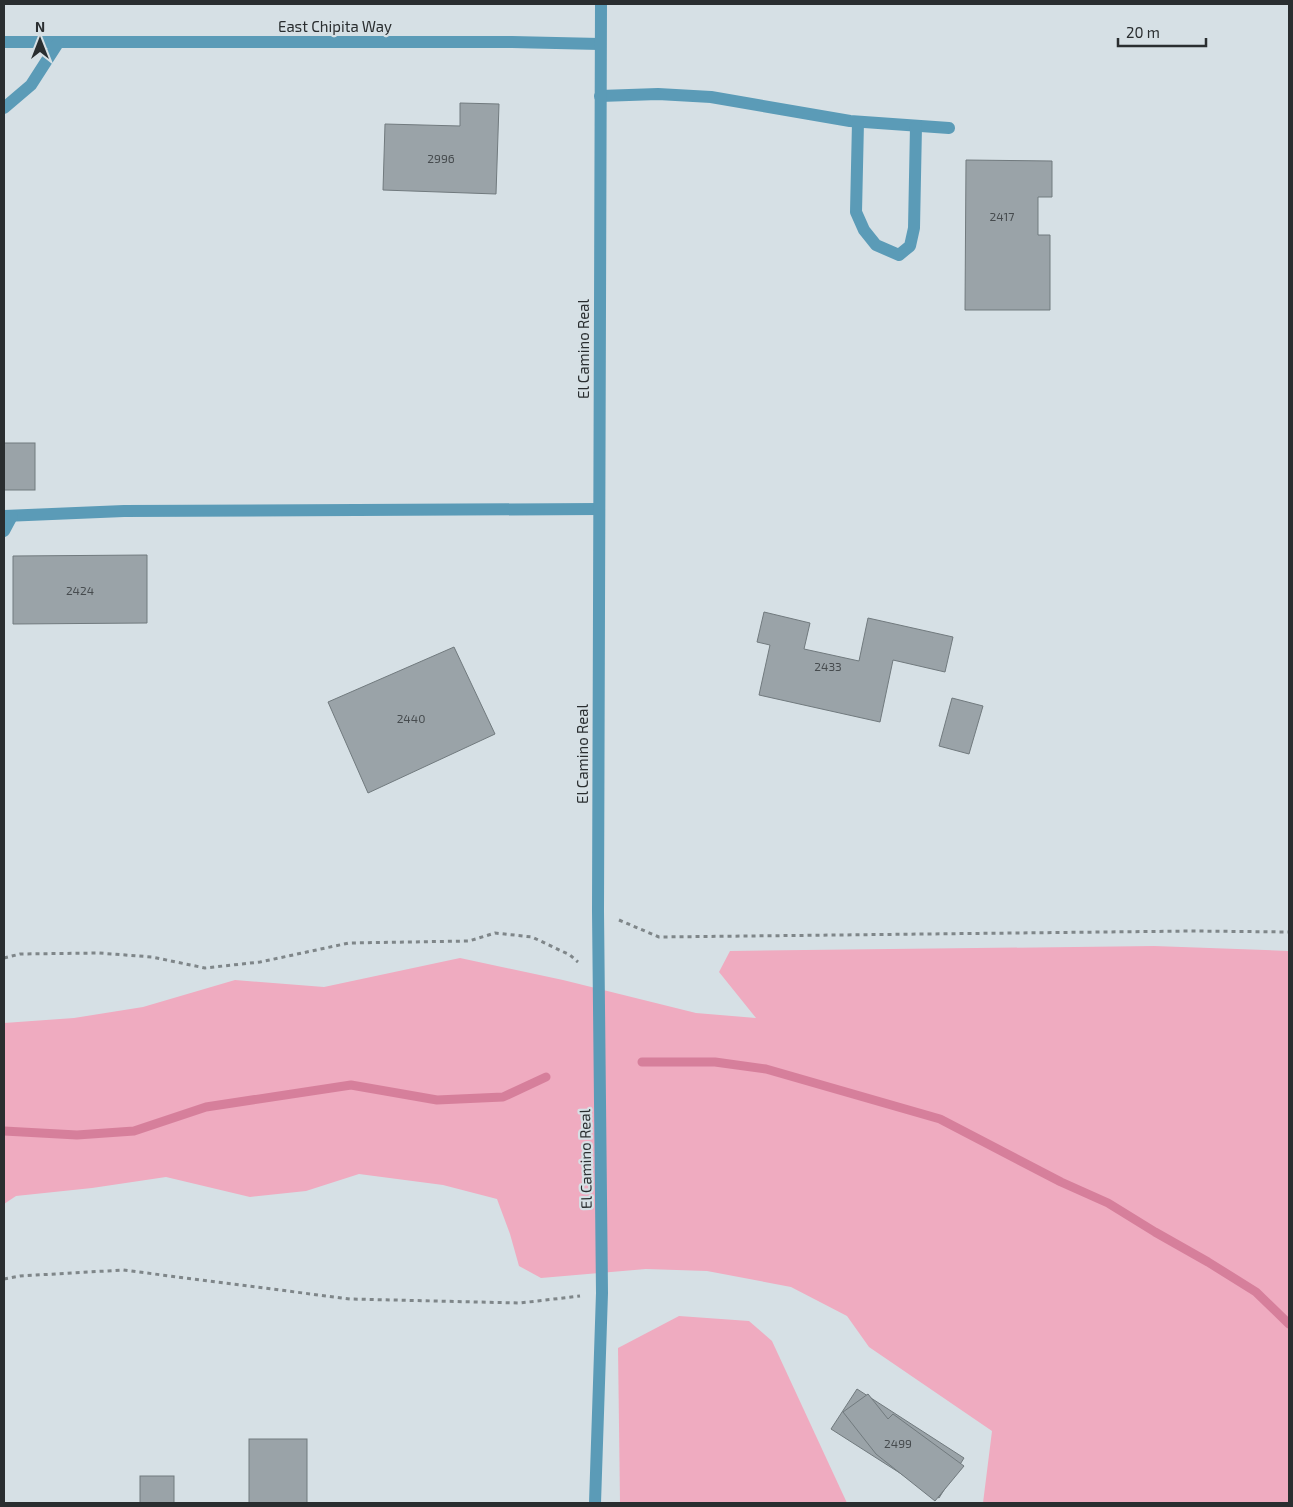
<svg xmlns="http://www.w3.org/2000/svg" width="1293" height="1507" font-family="'Exo 2',sans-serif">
<rect width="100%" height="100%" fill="#d6e0e5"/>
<g fill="#efabc0">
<polygon points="1154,946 1289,951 1289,1503 983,1503 992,1431 869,1347 847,1316 791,1287 707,1271 646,1269 541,1278 519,1266 510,1234 497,1199 443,1185 359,1174 306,1191 250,1197 166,1177 92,1188 16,1196 4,1204 4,1023 74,1018 143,1007 235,980 324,987 460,958 563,980 696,1013 756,1018 719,972 730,951"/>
<polygon points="679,1316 749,1321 772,1341 847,1503 620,1503 618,1348"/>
</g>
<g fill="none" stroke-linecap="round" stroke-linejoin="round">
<g stroke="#d67f9b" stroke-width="9">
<polyline points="642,1062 715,1062 766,1069 940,1119 1061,1182 1108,1203 1155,1232 1208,1262 1256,1292 1289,1324"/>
<polyline points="4,1131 77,1135 134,1131 206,1107 351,1085 437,1100 503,1097 546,1077"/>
</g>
</g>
<g fill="#9aa3a8" stroke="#717a7e">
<polygon points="460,103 499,104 496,194 383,190 385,124 460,126"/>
<polygon points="966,160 1052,161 1052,197 1038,197 1038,235 1050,235 1050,310 965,310"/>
<rect x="4" y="443" width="31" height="47"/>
<polygon points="147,555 147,623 13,624 13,556"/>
<polygon points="764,612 810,623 804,649 859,661 868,618 953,637 945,672 893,660 880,722 759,695 770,645 757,642"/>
<polygon points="454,647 495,734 368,793 328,702"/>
<polygon points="952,698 983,706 969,754 939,746"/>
<polygon points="857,1389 964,1458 939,1498 831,1429"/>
<polygon points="868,1394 888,1419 893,1414 964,1466 935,1501 876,1454 843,1412"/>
<rect x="249" y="1439" width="58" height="64"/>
<rect x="140" y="1476" width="34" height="27"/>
</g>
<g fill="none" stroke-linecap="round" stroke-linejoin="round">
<g stroke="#7f8689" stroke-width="3" stroke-dasharray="4 4" stroke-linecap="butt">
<polyline points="619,920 659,937 1193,931 1289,932"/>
<polyline points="4,958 20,954 99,953 152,957 205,968 260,962 349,943 469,941 495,933 532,937 570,955 578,962"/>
<polyline points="4,1279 20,1276 123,1270 350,1299 520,1303 580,1296"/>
</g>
<g stroke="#5b9bb7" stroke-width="12">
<polyline points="4,42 512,42 600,44"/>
<polyline points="600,96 658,94 711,97 850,121 949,128"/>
<polyline points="4,108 31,85 58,43"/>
<polyline points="858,122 856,212 864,230 876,245 899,255 910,246 914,228 916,126"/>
<polyline points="4,516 124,511 599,509"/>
<polyline points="4,531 12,516"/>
</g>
<polyline stroke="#5b9bb7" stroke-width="12" points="595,1503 602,1293 598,911 601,4"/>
</g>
<g text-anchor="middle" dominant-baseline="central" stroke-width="4.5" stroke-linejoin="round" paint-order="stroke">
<g font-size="12" fill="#464b4e">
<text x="441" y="158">2996</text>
<text x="1002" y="216">2417</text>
<text x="80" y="590">2424</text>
<text x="828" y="666">2433</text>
<text x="411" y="718">2440</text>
<text x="898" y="1443">2499</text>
</g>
<g font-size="15" fill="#2a2e30" stroke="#d6e0e5">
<text x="335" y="26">East Chipita Way</text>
<text transform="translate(583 349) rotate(-90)">El Camino Real</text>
<text transform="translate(582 754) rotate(-90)">El Camino Real</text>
<text transform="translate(585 1159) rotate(-91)">El Camino Real</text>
</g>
</g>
<rect width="1293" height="1507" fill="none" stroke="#2a2e30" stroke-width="10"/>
<g transform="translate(40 40)" stroke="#d6e0e5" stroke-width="4" paint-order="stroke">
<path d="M0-4L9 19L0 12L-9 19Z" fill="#2a2e30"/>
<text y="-8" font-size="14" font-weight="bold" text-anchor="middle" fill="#2a2e30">N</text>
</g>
<path d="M1118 38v8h88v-8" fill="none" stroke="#2a2e30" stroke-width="2.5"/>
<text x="1126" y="38" font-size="15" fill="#2a2e30" stroke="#d6e0e5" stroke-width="4" paint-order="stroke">20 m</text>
</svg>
